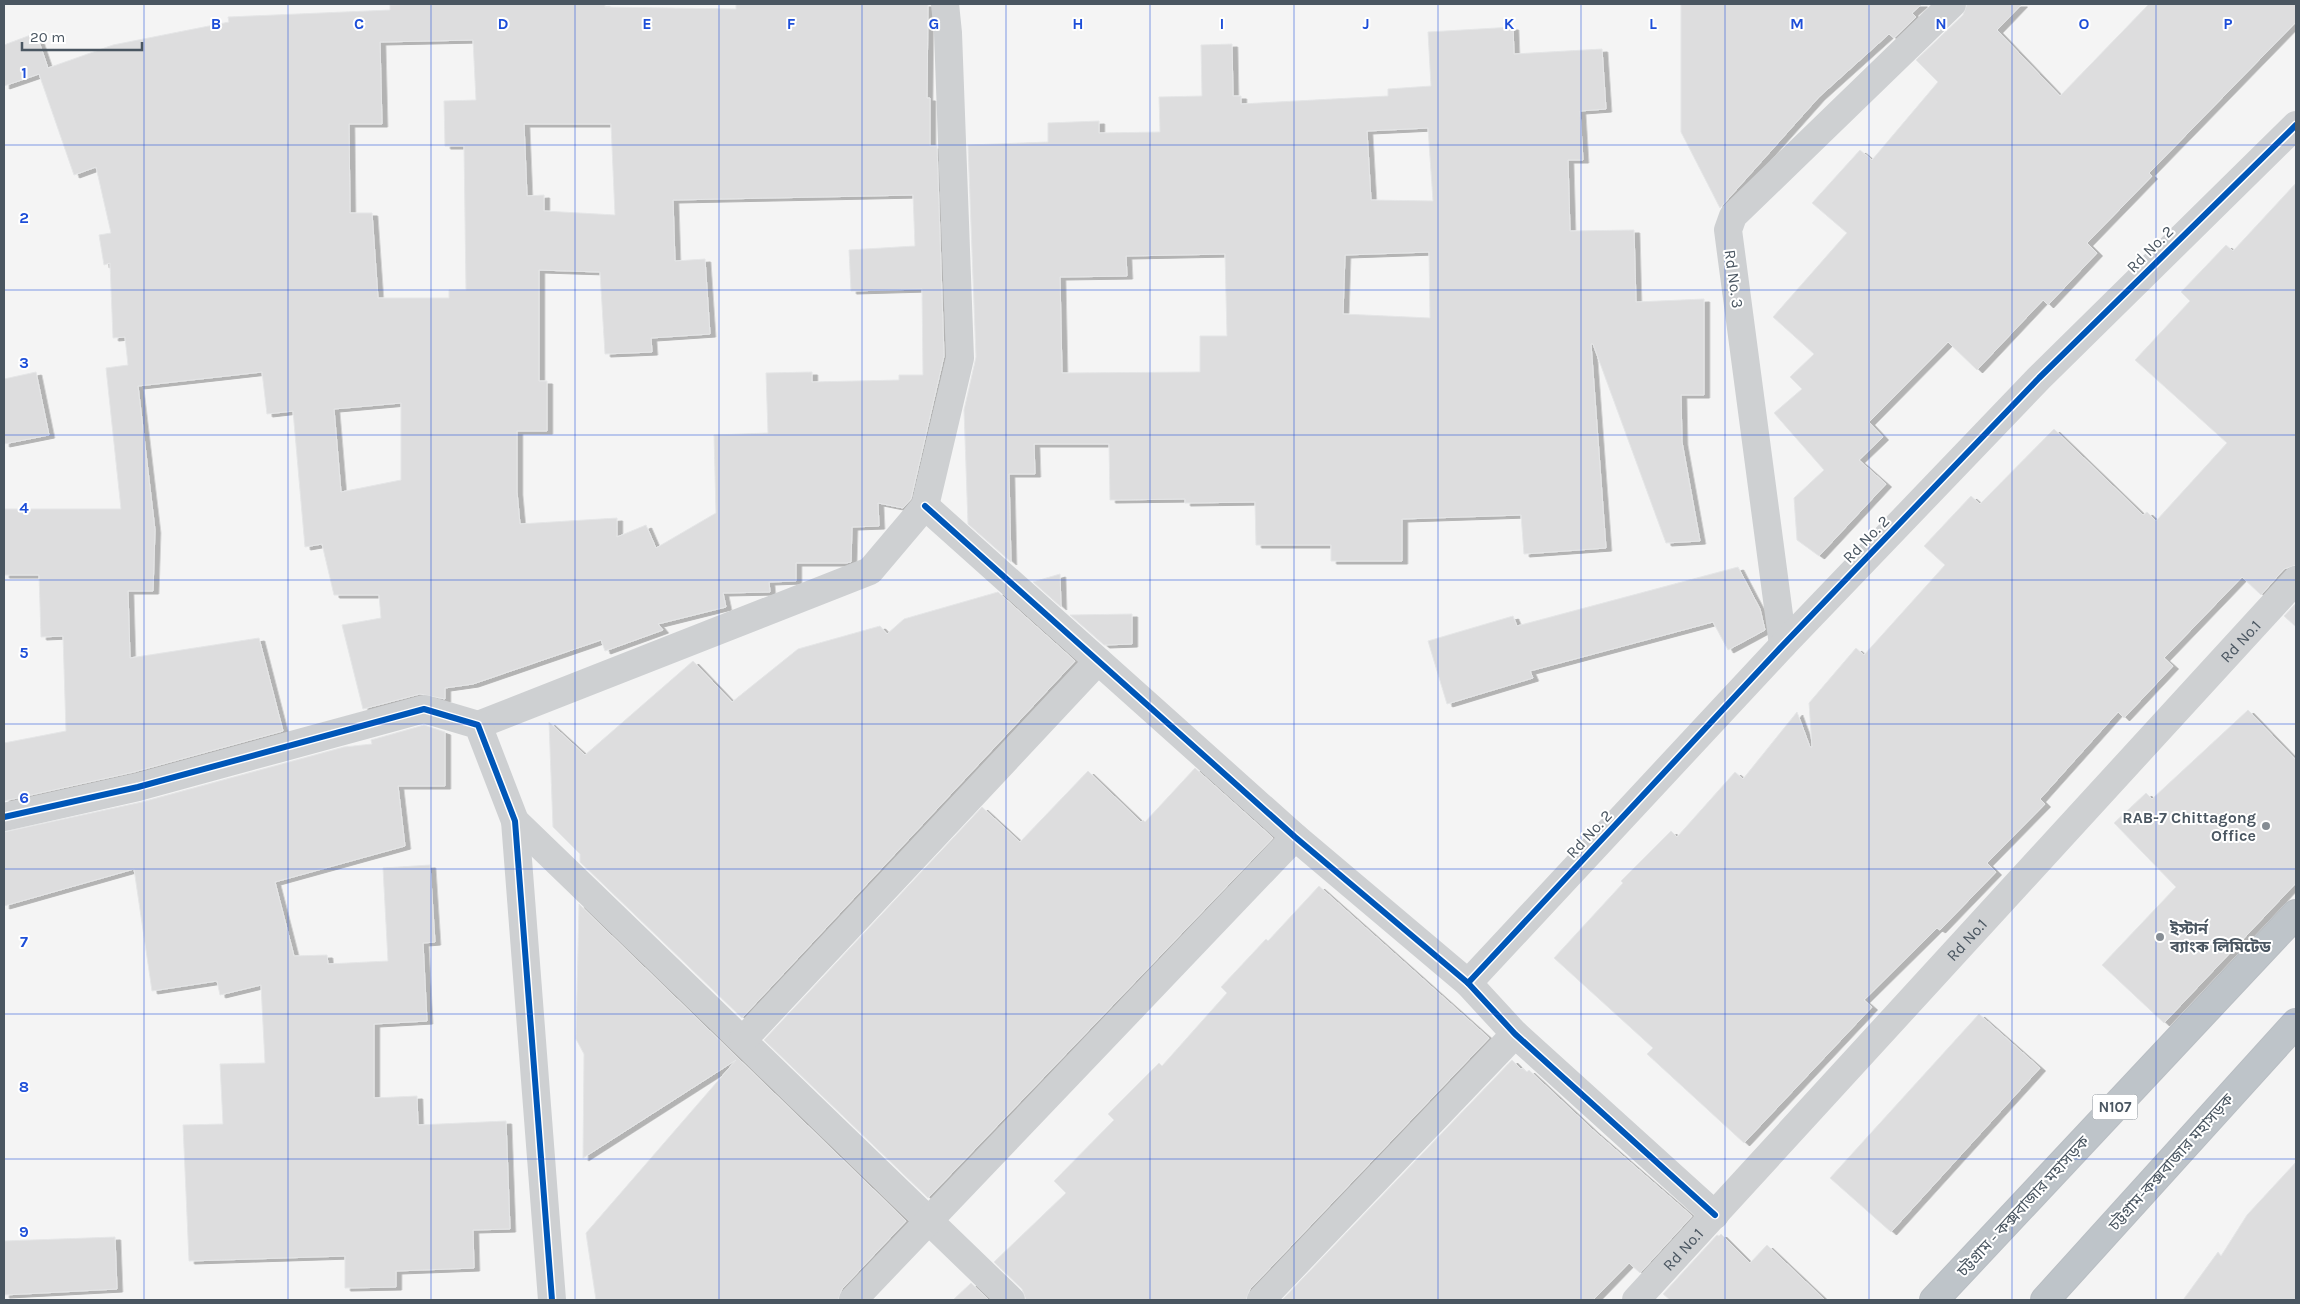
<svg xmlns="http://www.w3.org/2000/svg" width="2300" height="1304" font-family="Karla,'Noto Sans Bengali',sans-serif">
<defs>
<filter id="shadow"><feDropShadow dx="5.5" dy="3" stdDeviation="0" flood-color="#0004"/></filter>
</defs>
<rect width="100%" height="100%" fill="#f4f4f4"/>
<g fill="#ddddde" stroke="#e5e6e7" fill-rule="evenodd" filter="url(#shadow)">
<path d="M425 4H605V7L736 9V4H928L927 98H930V146H937L944 356 911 499 903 508 878 503 879 526 852 527 851 562 846 563H796V581L769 582 770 592 723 593 726 607 658 624 663 630 605 651 601 640 473 684 445 688V699L420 694 363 709 342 625 381 618 379 595H334L322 544 305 547 293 411 267 414 262 372 138 386 155 530 153 591H128L130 658 259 638 283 731 134 772 4 801V743L66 731 63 636 41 637 39 575H4V509H121L106 368 128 365 125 337 113 338 110 263 104 265 99 235 111 233 96 167 74 175 39 74 4 86V45L36 33 48 68 113 45 229 22 228 17 390 10V5ZM473 40 476 100 444 101 445 146H464L466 290H449V298H378L372 213H350L349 124H382L380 42ZM524 124H611L615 215 544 211V195L527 196ZM913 195 915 246 849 250 851 291 922 289 923 375H899V380L812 382V372L766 373 768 433 714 435 716 513 656 548 646 525 617 537V518L520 524 517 492V431H547V381H539V270L600 272 605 354 652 352 651 338 710 334 705 259 675 261 673 200ZM401 403V480L341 492 334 409Z"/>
<polygon points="1681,4 1922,4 1912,13 1916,17 1894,38 1889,34 1819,97 1720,208 1681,132"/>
<polygon points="1967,4 2022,4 1997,30 2060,96 2149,4 2296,4 2296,22 2149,173 2152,176 2087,243 2097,253 2048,305 2043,300 1977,370 1948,342 1869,422 1883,437 1859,460 1886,484 1819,556 1797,540 1794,498 1824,470 1774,413 1802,389 1790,377 1814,354 1773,317 1847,233 1812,203 1860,150 1872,160 1938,82 1916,60 1963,15"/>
<path d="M1513 27 1514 54 1602 49 1606 109 1580 111 1583 160H1568L1570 231 1634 230 1636 302 1704 299V395H1681L1682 442 1700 541 1666 543 1593 344H1591L1606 548 1524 554 1521 515 1402 519V561H1331V545H1256L1255 502 1185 503V499L1110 500 1109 444H1034L1035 474H1009L1011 562 968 524 964 410 976 357 968 145 1048 142V123L1099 121V133L1160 132 1159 97 1202 96 1201 45 1232 44 1233 96H1241V104L1388 96V89L1431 86 1428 32ZM1428 128 1433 201 1371 200 1367 131ZM1429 252 1430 318 1343 314 1345 255ZM1225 254 1227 336H1200V372L1062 373 1060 277 1127 276 1126 256Z"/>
<polygon points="2296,183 2296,565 2284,569 2261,595 2242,577 2164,658 2173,666 2124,718 2118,712 2040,799 2045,804 1987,863 1996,872 1940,930 1937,928 1864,1000 1872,1007 1744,1143 1647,1054 1653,1048 1554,958 1623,883 1621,881 1671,831 1677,837 1735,772 1743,779 1797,712 1810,747 1812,747 1809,703 1856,648 1864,655 1945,565 1924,546 1971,496 1980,504 2054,429 2143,515 2147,512 2156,521 2227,443 2135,360 2190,301 2181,292 2226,245 2233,251"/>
<polygon points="36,372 49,435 4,444 4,379"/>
<polygon points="1738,567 1760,609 1765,630 1728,650 1713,622 1530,671 1533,678 1447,704 1428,641 1513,616 1517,626"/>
<polygon points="1060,574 1061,607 1033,582"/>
<polygon points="998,592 1075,661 742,1018 580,862 580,854 553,827 549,722 585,755 693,661 732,702 798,649 880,626 887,634 904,619"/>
<polygon points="2296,603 2296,627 2284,616"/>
<polygon points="1132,614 1132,644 1104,645 1070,615"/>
<polygon points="2248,710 2296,760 2296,883 2164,1023 2102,965 2176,887 2114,823 2146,793 2152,799"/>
<polygon points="424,725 445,732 445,786 398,786 405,846 275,882 294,956 327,955 328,964 388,961 383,868 430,865 435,942 423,943 427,1021 374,1024 374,1098 417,1096 418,1125 506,1121 510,1229 473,1230 474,1268 396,1271 396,1287 345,1288 345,1256 189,1261 183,1125 223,1124 220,1064 265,1063 261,985 220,995 217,981 152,991 134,869 4,906 4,832 142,802 344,747 372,744 371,740"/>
<polygon points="1195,768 1273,838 928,1198 764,1040 982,807 1020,842 1088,771 1141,822 1143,820 1145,822"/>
<polygon points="1319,886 1489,1038 1250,1289 1246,1300 1026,1300 1022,1289 994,1262 1066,1193 1054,1181 1114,1120 1108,1114 1159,1063 1162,1066 1227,993 1221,987 1266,939 1268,941"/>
<polygon points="579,904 906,1221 842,1289 838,1300 596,1300 586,1233 736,1060 583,1158 584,1054 576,1039"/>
<polygon points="1979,1014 2040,1068 1891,1232 1830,1178"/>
<polygon points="1512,1060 1521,1069 1522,1068 1527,1072 1529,1070 1593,1130 1692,1216 1640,1273 1629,1263 1593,1300 1282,1300"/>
<polygon points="2296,1162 2296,1300 2183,1300 2218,1252 2221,1256 2247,1215"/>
<polygon points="1721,1234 1750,1263 1767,1245 1825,1300 1670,1300 1663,1294 1717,1235 1719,1236"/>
<polygon points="115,1237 117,1289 4,1295 4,1241"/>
<polygon points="971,1283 989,1300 953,1300"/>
</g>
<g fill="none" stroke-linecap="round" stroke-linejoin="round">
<g stroke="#b9bec3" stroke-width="30">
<g id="highway">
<polyline points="1934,1300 2296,914"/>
<polyline points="2045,1300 2296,1023"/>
</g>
</g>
<g stroke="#ced0d2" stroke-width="28">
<polyline points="925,506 1295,837 1468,983 1515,1034 1715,1215"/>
<polyline points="1783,645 1728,230 1733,216 1952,4"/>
<polyline points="478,725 870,571 925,506 960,358 948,33 945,4"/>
<polyline points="4,817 138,787 424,709 478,725 515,821 552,1300"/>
<polyline points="515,821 1011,1300"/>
<polyline points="1468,983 1783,645 2039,378 2296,125"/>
<polyline points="743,1040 1098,661"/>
<polyline points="853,1300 1295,837"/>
<polyline points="1261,1300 1515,1034"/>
<path id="s1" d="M1636 1300 2296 580"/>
</g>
<use href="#highway" stroke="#bec4c9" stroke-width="28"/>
<g stroke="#fff" stroke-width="9">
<g id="cycleway">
<polyline points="925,506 1295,837 1468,983 1515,1034 1715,1215"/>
<polyline points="4,817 138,787 424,709 478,725 515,821 552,1300"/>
<polyline points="1468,983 1783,645 2039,378 2296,125"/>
</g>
</g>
<use href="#cycleway" stroke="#0057b8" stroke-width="6"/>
</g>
<path fill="none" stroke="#1d4ed8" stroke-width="1" stroke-opacity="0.55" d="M144 4V1300M288 4V1300M431 4V1300M575 4V1300M719 4V1300M862 4V1300M1006 4V1300M1150 4V1300M1294 4V1300M1438 4V1300M1581 4V1300M1725 4V1300M1869 4V1300M2012 4V1300M2156 4V1300M4 145H2296M4 290H2296M4 435H2296M4 580H2296M4 724H2296M4 869H2296M4 1014H2296M4 1159H2296"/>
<g fill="#868d94" stroke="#fff" stroke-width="2">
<circle cx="2266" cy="826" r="5"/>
<circle cx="2160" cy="937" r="5"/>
</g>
<g text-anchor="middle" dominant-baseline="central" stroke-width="4" stroke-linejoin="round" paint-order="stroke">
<rect fill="#fff" stroke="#808990" stroke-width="1" x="2092.5" y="1094.5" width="45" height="25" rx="4"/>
<g font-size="15" font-weight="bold" fill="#4a5661">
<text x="2115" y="1107">N107</text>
</g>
<g font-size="16" fill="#4a5661" stroke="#fff">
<text transform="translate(2150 249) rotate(-45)">Rd No. 2</text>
<text transform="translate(1734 279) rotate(82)">Rd No. 3</text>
<text transform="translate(1866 539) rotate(-46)">Rd No. 2</text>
<text stroke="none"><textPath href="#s1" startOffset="894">Rd No.1</textPath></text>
<text transform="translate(1589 834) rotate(-47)">Rd No. 2</text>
<text stroke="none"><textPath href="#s1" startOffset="489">Rd No.1</textPath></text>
<text transform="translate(2171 1162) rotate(-48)">চট্টগ্রাম-কক্সবাজার মহাসড়ক</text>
<text transform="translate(2023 1206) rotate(-47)">চট্টগ্রাম - কক্সবাজার মহাসড়ক</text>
<text stroke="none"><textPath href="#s1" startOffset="69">Rd No.1</textPath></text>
</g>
<g font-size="16" font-weight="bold" fill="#4a5661" stroke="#fff" text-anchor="end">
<text x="2256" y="817">RAB-7 Chittagong<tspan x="2256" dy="18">Office</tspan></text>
<text x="2170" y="928" text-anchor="start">ইস্টার্ন<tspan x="2170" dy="18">ব্যাংক লিমিটেড</tspan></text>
</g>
</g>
<g font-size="16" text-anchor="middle" font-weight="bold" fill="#1d4ed8" stroke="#fff" stroke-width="4" stroke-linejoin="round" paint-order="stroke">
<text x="216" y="29">B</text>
<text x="359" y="29">C</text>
<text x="503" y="29">D</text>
<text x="647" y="29">E</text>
<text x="791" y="29">F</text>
<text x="934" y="29">G</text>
<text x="1078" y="29">H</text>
<text x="1222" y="29">I</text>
<text x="1366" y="29">J</text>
<text x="1509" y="29">K</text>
<text x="1653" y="29">L</text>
<text x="1797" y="29">M</text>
<text x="1941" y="29">N</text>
<text x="2084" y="29">O</text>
<text x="2228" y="29">P</text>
<text x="24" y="78">1</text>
<text x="24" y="223">2</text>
<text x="24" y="368">3</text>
<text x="24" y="513">4</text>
<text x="24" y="658">5</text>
<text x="24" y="803">6</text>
<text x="24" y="947">7</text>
<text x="24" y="1092">8</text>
<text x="24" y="1237">9</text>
</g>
<rect width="2300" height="1304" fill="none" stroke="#4a5661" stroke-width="10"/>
<path d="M22 42v8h120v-8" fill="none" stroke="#4a5661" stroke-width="2.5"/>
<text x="30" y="42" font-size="15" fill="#4a5661" stroke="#ffffff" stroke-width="4" paint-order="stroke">20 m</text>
</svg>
